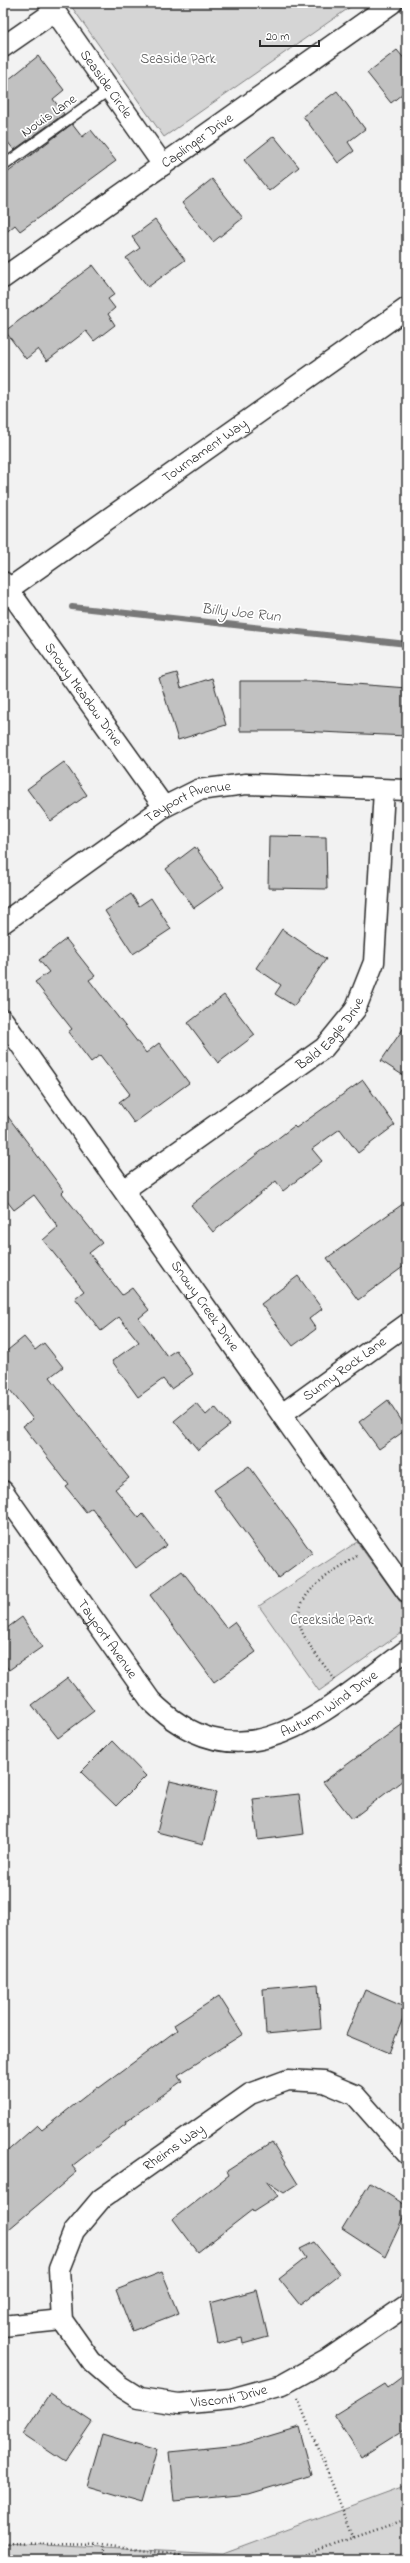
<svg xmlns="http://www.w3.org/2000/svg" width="410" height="2563" font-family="'Indie Flower',sans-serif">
<rect width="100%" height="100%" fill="#f2f2f2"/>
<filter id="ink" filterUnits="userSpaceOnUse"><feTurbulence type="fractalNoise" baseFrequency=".025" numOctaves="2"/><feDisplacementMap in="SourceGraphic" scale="8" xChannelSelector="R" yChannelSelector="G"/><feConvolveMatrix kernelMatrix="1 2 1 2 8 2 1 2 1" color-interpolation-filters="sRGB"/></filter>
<g filter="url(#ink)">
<g fill="#d5d5d5" stroke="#808080">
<polygon points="69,3 356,3 164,137"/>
<polygon points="357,1542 406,1610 407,1624 404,1631 319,1691 259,1606"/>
<polygon points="407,2486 407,2560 3,2560 3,2543 223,2554"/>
</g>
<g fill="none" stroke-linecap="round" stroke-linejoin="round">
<polyline stroke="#787878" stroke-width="6" points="72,607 407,644"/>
</g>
<g fill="#c1c1c1" stroke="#2b2b2b">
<polygon points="397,50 407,62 407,90 391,103 367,73"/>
<polygon points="38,56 64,90 53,99 64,114 14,150 3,136 3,84"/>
<polygon points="337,91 365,129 348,142 354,151 338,163 303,116"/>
<polygon points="72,124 82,137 91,130 116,161 20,231 15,225 3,235 3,176"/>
<polygon points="274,136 299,167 269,191 244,160"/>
<polygon points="212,179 243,218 213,242 182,203"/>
<polygon points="155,220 185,260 148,287 126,258 140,248 132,237"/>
<polygon points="93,265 115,294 108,299 115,308 108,314 115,325 94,341 86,331 47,361 38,349 26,359 5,331"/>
<polygon points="177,673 181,688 212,678 226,725 178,740 159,678"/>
<polygon points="240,681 316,681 407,688 407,736 299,731 240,731"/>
<polygon points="64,762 87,795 51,821 27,789"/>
<polygon points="269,836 326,837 327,889 268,888"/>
<polygon points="195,847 224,887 194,908 166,869"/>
<polygon points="131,894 139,906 151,898 171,929 133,954 105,911"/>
<polygon points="282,929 326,959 294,1006 275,994 281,985 256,968"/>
<polygon points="66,939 95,976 89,980 146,1053 159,1043 189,1083 134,1123 119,1102 130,1094 100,1055 91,1062 68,1032 72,1029 35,982 49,972 39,960"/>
<polygon points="224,995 255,1035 218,1063 188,1023"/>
<polygon points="407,1023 407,1078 381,1061"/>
<polygon points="363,1080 395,1125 358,1153 340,1129 312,1149 322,1161 283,1191 276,1181 213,1232 191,1205 294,1126 296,1128"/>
<polygon points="3,1110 64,1191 62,1193 102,1243 89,1253 122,1295 132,1288 149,1310 139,1318 167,1356 176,1350 193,1374 171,1389 163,1379 138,1397 112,1361 139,1342 119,1317 101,1331 75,1298 84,1291 43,1240 58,1227 34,1195 14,1210 3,1196"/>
<polygon points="407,1201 407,1264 358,1300 327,1258"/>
<polygon points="298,1276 322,1309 309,1319 316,1329 293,1346 261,1304"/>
<polygon points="24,1337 35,1350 44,1343 63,1367 50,1377 129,1478 115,1489 139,1518 143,1514 167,1545 136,1568 92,1508 86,1512 66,1487 69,1485 23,1426 33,1419 10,1390 3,1397 3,1354"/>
<polygon points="388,1400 407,1429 379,1449 359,1422"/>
<polygon points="196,1403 206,1415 215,1407 230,1425 198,1450 174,1421"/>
<polygon points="249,1466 312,1553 278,1578 214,1490"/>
<polygon points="182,1571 226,1628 234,1622 256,1652 214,1682 150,1595"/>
<polygon points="22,1617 42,1647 9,1670 3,1662 3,1631"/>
<polygon points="68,1678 94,1711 58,1738 32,1705"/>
<polygon points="407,1721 407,1777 352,1819 323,1782"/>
<polygon points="112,1741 146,1776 116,1806 81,1772"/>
<polygon points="170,1781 216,1792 203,1844 157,1832"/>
<polygon points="299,1794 304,1834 258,1840 253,1799"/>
<polygon points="318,1984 321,2029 266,2034 263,1989"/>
<polygon points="365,1990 407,2008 389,2053 346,2035"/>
<polygon points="219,1996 243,2034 178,2075 182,2081 125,2122 126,2124 72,2166 77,2172 3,2234 3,2155 37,2125 42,2130 97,2087 99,2088 177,2030 174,2025"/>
<polygon points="272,2142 298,2184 284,2193 266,2181 278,2196 253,2212 252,2210 198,2252 173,2219 229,2175 227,2171"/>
<polygon points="370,2183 407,2206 407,2210 385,2257 342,2229"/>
<polygon points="314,2242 340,2274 300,2305 279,2279 306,2258 300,2249"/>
<polygon points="162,2272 179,2313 132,2331 116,2290"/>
<polygon points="257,2290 268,2337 243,2344 242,2338 218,2344 210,2303"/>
<polygon points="407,2373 407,2428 361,2457 334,2415 384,2384 387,2388"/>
<polygon points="50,2394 92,2422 65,2462 23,2434"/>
<polygon points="299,2427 312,2475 249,2494 174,2501 169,2452 239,2445"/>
<polygon points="102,2434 157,2450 142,2502 87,2486"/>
</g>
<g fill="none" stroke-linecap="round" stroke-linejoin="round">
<g stroke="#2b2b2b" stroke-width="13">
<polyline id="lane" points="3,166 110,89"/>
</g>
<g stroke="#2b2b2b" stroke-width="23">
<g id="street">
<path id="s1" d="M49 3 163 165"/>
<polyline points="3,47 55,11"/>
<path id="s2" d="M3 278 392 3"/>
<path id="s3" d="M3 582 164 807"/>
<path id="s4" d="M3 593 407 308"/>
<path id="s5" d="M3 923 164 807 198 790 246 784 407 790"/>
<path id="s6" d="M3 1020 407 1592"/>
<path id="s7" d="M124 1190 324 1048 355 1010 374 962 384 790"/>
<path id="s8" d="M282 1414 407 1324"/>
<path id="s9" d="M3 1491 151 1701C244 1793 326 1709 407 1650"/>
<path id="s10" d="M407 2154 355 2095 324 2082 288 2080 250 2094 101 2199 74 2231 59 2269 62 2320 91 2361 120 2386 139 2398 179 2404 231 2399 282 2385 327 2360 407 2305"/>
<polyline points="3,2326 62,2320"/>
</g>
</g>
<g stroke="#2b2b2b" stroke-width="2.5" stroke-dasharray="1 3" stroke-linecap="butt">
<path d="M335 1680C325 1666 314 1653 306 1639 281 1598 329 1575 357 1556"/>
<polyline points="298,2399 354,2538"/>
<polyline points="3,2543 103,2545"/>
<polyline points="105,2560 103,2545 215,2560"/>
<polyline points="290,2560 407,2519"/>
</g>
<use href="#lane" stroke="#fff" stroke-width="10"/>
<use href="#street" stroke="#fff" stroke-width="20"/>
</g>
</g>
<g text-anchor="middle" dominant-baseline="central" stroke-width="3.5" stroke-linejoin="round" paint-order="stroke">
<g font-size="14" fill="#565656" stroke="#fff">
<text x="178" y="59">Seaside Park</text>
<text x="332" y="1620">Creekside Park</text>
</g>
<g font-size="14" fill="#2b2b2b" stroke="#fff">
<text stroke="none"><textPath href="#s1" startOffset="99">Seaside Circle</textPath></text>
<text transform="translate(49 116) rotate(-35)">Nouis Lane</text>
<text stroke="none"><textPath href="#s2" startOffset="238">Caplinger Drive</textPath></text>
<text stroke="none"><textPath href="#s4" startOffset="247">Tournament Way</textPath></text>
<text stroke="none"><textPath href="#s3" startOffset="138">Snowy Meadow Drive</textPath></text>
<text stroke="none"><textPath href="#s5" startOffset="223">Tayport Avenue</textPath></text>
<text stroke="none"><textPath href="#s7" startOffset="260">Bald Eagle Drive</textPath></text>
<text stroke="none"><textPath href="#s6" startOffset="350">Snowy Creek Drive</textPath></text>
<text stroke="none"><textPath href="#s8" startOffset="77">Sunny Rock Lane</textPath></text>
<text stroke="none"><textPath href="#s9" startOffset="181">Tayport Avenue</textPath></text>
<text stroke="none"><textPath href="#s9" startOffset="456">Autumn Wind Drive</textPath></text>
<text transform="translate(174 2148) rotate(-35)">Rheims Way</text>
<text stroke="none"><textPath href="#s10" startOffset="707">Visconti Drive</textPath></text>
</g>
<g font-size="15" font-style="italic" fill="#585858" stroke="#fff">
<text transform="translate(241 613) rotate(6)">Billy Joe Run</text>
</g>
</g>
<rect width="410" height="2563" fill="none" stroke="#fff" stroke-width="16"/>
<rect x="8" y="8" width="394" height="2547" fill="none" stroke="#2b2b2b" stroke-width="1.5" filter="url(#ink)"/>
<path d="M260 40v6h59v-6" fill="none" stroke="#2b2b2b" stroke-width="2"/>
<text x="266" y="40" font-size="12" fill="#2b2b2b" stroke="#ffffff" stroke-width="3" paint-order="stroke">20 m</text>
</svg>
